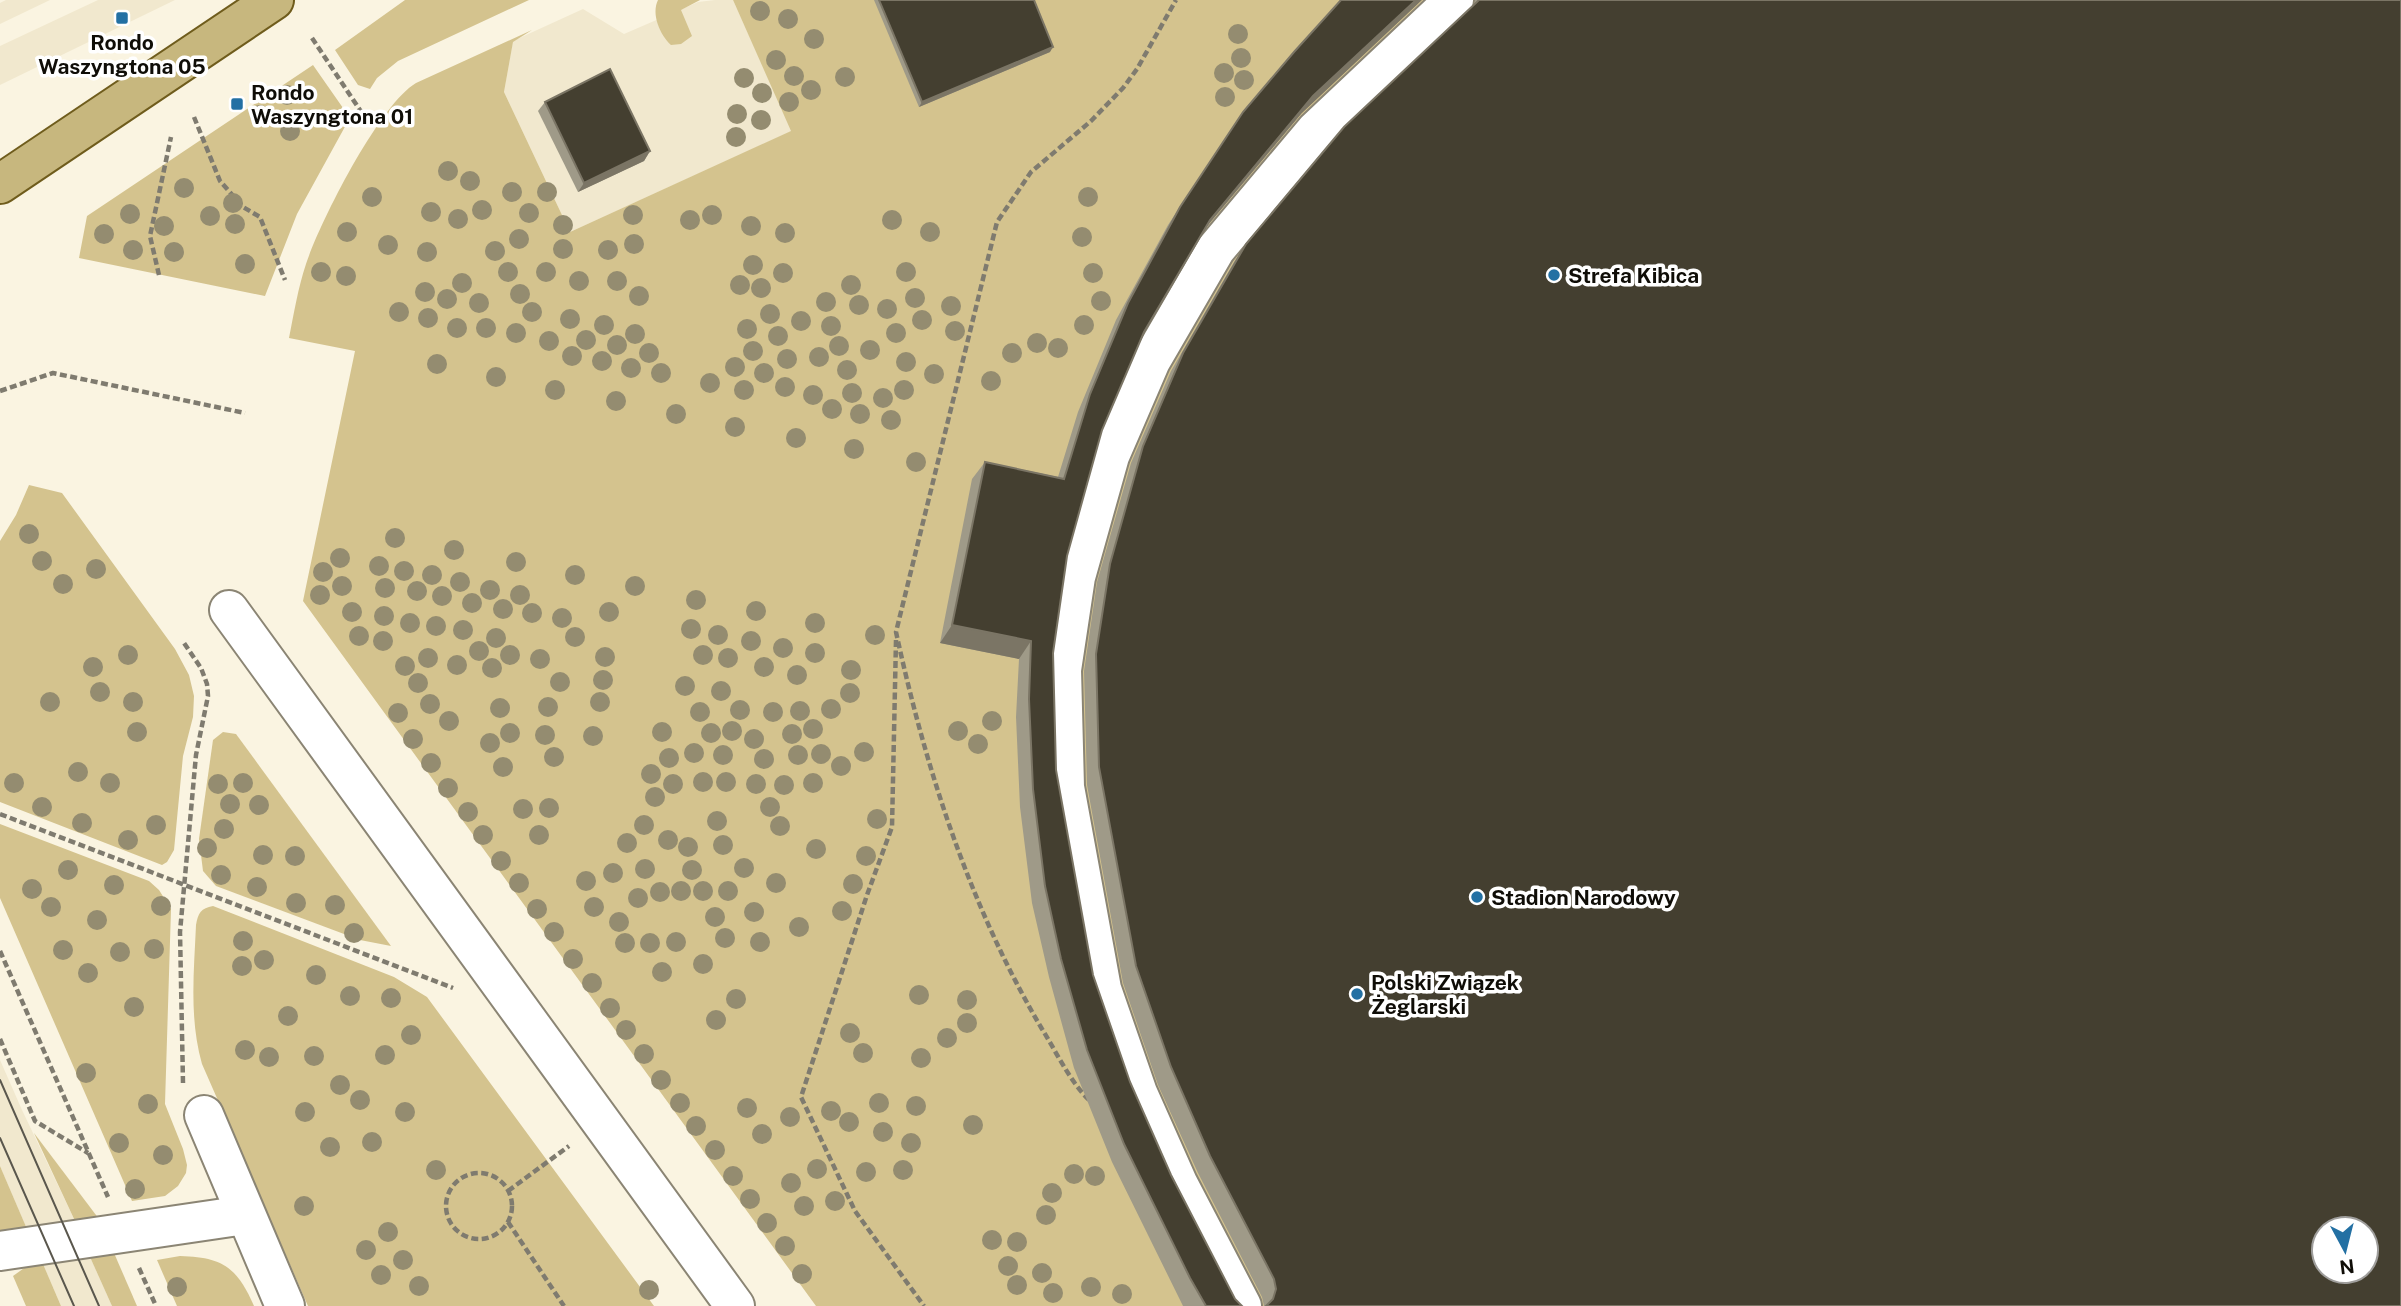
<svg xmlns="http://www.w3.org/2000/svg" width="2401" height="1306" font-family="'Public Sans',sans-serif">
<rect width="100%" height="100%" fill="#faf4e1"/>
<g fill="#f1e8ce">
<polygon points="6,0 50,0 0,24 0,3"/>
<polygon points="98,0 175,0 0,85 0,46"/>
<polygon points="715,0 733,0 792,131 570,232 504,92 513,41 583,9 624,34 698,2"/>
<polygon points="0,1060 22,1110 75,1221 27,1229 0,1166"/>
<polygon points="90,1257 112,1306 61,1306 43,1264"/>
</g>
<g fill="#d4c38e" fill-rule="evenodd">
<polygon points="405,0 529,0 398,61 377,78 370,89 358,85 335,50"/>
<path d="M658 0H700L681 10 692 36 681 44 671 45C660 35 651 14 658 0Z"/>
<path d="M733 0H2401V1306H816L303 601 355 351 289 338C294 313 298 288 306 264 320 222 379 105 416 83L532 30 513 42 504 92 570 232 791 131ZM2324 1229H2366V1271H2324Z"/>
<polygon points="313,65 343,108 347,123 297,214 265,296 79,258 87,216"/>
<polygon points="29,485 62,493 175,649 189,675 194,696 193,717 183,756 174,850 167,862 162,865 0,802 0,541 16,515"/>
<polygon points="223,732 236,734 391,946 360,940 216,886 203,871 199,839 213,740"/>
<polygon points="0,824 149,881 159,890 171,909 165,1104 183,1149 187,1165 186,1173 178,1186 165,1196 132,1201 0,898"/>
<path d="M213 906 394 977 427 997 654 1306H308L202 1064C189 1018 194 972 196 925 198 913 201 908 213 906Z"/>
<polygon points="34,1133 99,1219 75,1221"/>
<polygon points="0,1166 27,1229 0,1232"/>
<polygon points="114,1253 137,1306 112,1306 90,1257"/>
<path d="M180 1256C222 1257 237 1267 254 1306H177L157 1260Z"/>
<polygon points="43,1264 61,1306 26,1306 13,1276 27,1266"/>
</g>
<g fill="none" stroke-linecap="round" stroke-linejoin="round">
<g stroke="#8b8574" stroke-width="42">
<g id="minor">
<polyline points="229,610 735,1306"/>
<polyline points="204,1115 285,1306"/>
<polyline points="0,1251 245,1215"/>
<polyline points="1242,1306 1178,1183 1138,1093 1102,989 1065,787 1062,670 1076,577 1110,456 1151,361 1216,249 1316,130 1454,0"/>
</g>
</g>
<g stroke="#6f5c1c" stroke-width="42">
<polyline id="major" points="0,184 274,0"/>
</g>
<g stroke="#7f7b6f" stroke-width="4.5" stroke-dasharray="7 3.5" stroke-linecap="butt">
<polyline points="312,38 366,119"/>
<polyline points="194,117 220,181 243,207 260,217 285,280"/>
<polyline points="159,275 150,236 171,137"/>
<polyline points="0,391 53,373 245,413"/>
<polyline points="896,640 892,827 867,895 801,1097 855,1211 924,1306"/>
<polyline points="0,814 453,988"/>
<polyline points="0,951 108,1197"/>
<polyline points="0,1039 35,1121 88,1153"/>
<polyline points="183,1083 180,932 196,755 208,696 207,684 201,668 184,643"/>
<path d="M1089 1100C1069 1080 1057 1053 1042 1029 970 907 926 770 896 632L997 222 1031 172 1091 121 1123 88 1137 69 1176 0"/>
<circle cx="479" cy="1206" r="33"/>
<polyline points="508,1191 569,1146"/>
<polyline points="508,1222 564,1306"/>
<polyline points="139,1268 156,1306"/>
</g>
<use href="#minor" stroke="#fff" stroke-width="38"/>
<use href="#major" stroke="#c7b77e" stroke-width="38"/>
<g stroke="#5a574d" stroke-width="2">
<polyline points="0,1080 99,1306"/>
<polyline points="0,1138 74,1306"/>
</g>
</g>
<g fill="#948c70">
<circle cx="760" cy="11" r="10"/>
<circle cx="788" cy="19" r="10"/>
<circle cx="1238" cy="34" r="10"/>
<circle cx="814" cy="39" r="10"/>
<circle cx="1241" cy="58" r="10"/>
<circle cx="776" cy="60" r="10"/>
<circle cx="1224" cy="73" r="10"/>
<circle cx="794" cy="76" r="10"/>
<circle cx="845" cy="77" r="10"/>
<circle cx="744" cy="78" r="10"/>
<circle cx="1244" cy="80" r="10"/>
<circle cx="811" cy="90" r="10"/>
<circle cx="762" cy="93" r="10"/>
<circle cx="287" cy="95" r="10"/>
<circle cx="1225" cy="97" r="10"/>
<circle cx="789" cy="102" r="10"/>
<circle cx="737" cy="114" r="10"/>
<circle cx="260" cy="115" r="10"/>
<circle cx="761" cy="120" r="10"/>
<circle cx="290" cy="131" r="10"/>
<circle cx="736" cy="137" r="10"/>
<circle cx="448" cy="171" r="10"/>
<circle cx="470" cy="181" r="10"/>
<circle cx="184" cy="188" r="10"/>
<circle cx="512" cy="192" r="10"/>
<circle cx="547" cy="192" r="10"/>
<circle cx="372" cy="197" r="10"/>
<circle cx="1088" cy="197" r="10"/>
<circle cx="233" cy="203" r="10"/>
<circle cx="482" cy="210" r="10"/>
<circle cx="431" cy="212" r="10"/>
<circle cx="529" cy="213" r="10"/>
<circle cx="130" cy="214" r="10"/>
<circle cx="633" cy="215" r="10"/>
<circle cx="712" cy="215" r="10"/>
<circle cx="210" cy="216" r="10"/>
<circle cx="458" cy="219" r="10"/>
<circle cx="690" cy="220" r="10"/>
<circle cx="892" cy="220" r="10"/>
<circle cx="235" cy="224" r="10"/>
<circle cx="563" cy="225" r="10"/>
<circle cx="164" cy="226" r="10"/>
<circle cx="751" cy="226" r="10"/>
<circle cx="347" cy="232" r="10"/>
<circle cx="930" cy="232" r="10"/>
<circle cx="785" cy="233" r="10"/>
<circle cx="104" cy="234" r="10"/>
<circle cx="1082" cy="237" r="10"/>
<circle cx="519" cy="239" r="10"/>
<circle cx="634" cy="244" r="10"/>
<circle cx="388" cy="245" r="10"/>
<circle cx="563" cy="249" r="10"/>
<circle cx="133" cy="250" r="10"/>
<circle cx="608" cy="250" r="10"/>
<circle cx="495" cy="251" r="10"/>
<circle cx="174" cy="252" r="10"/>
<circle cx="427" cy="252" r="10"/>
<circle cx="245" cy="264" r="10"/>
<circle cx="753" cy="265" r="10"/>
<circle cx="321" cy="272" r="10"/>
<circle cx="508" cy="272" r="10"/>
<circle cx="546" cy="272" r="10"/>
<circle cx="906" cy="272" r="10"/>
<circle cx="783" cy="273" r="10"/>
<circle cx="1093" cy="273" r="10"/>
<circle cx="346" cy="276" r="10"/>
<circle cx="579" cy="281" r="10"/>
<circle cx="617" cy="281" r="10"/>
<circle cx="462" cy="283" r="10"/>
<circle cx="740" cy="285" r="10"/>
<circle cx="851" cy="285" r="10"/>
<circle cx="761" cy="288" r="10"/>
<circle cx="425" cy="292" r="10"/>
<circle cx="520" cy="294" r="10"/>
<circle cx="639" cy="296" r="10"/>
<circle cx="915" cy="298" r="10"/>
<circle cx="447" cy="299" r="10"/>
<circle cx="1101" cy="301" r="10"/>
<circle cx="826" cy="302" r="10"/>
<circle cx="479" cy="303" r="10"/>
<circle cx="859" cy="305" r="10"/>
<circle cx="951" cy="306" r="10"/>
<circle cx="887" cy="309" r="10"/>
<circle cx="399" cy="312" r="10"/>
<circle cx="532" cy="312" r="10"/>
<circle cx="770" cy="314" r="10"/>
<circle cx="428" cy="318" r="10"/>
<circle cx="570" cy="319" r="10"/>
<circle cx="922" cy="320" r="10"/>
<circle cx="801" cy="321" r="10"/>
<circle cx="604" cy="325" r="10"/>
<circle cx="1084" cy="325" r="10"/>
<circle cx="831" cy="326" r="10"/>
<circle cx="457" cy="328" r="10"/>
<circle cx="486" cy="328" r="10"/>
<circle cx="747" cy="329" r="10"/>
<circle cx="955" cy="331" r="10"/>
<circle cx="516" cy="333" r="10"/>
<circle cx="896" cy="333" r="10"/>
<circle cx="635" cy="334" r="10"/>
<circle cx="778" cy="336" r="10"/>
<circle cx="586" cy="340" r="10"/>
<circle cx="549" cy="341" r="10"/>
<circle cx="1037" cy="343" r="10"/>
<circle cx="617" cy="345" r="10"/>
<circle cx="839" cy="346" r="10"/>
<circle cx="1058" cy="348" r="10"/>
<circle cx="870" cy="350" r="10"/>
<circle cx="753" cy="351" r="10"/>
<circle cx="649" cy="353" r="10"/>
<circle cx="1012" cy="353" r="10"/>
<circle cx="572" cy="356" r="10"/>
<circle cx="819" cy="357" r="10"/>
<circle cx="787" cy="359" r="10"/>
<circle cx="602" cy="361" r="10"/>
<circle cx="906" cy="362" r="10"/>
<circle cx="437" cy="364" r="10"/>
<circle cx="735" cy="367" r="10"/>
<circle cx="631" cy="368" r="10"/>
<circle cx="847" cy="370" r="10"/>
<circle cx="661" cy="373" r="10"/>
<circle cx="764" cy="373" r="10"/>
<circle cx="934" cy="374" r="10"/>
<circle cx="496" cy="377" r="10"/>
<circle cx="991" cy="381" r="10"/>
<circle cx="710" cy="383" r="10"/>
<circle cx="785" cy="387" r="10"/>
<circle cx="555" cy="390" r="10"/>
<circle cx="744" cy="390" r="10"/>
<circle cx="904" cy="390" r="10"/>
<circle cx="852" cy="393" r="10"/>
<circle cx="813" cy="395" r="10"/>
<circle cx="883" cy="398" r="10"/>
<circle cx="616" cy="401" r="10"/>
<circle cx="832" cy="409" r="10"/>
<circle cx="676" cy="414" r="10"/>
<circle cx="860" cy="414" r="10"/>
<circle cx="891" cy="420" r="10"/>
<circle cx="735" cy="427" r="10"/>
<circle cx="796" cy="438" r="10"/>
<circle cx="854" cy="449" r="10"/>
<circle cx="916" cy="462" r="10"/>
<circle cx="29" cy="534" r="10"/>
<circle cx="395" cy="538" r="10"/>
<circle cx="454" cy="550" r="10"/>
<circle cx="340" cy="558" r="10"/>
<circle cx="42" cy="561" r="10"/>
<circle cx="516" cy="562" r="10"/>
<circle cx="379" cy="566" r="10"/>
<circle cx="96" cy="569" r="10"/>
<circle cx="404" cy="571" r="10"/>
<circle cx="323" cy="572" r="10"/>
<circle cx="432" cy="575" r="10"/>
<circle cx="575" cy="575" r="10"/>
<circle cx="460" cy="582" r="10"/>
<circle cx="63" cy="584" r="10"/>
<circle cx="342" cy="586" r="10"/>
<circle cx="635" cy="586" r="10"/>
<circle cx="385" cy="588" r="10"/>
<circle cx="490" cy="590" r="10"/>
<circle cx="417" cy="591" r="10"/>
<circle cx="320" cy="595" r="10"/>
<circle cx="520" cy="595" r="10"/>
<circle cx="442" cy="596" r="10"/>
<circle cx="696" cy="600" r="10"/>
<circle cx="472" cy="603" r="10"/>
<circle cx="503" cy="609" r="10"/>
<circle cx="756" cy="611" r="10"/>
<circle cx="352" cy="612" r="10"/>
<circle cx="609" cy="612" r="10"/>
<circle cx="532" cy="613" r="10"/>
<circle cx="384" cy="616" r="10"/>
<circle cx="562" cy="618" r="10"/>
<circle cx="410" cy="623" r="10"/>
<circle cx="815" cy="623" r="10"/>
<circle cx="436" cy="626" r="10"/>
<circle cx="691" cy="629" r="10"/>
<circle cx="463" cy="630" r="10"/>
<circle cx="718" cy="635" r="10"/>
<circle cx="875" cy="635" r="10"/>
<circle cx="359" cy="636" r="10"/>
<circle cx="575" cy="637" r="10"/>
<circle cx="496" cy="638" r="10"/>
<circle cx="383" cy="641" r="10"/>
<circle cx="751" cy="641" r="10"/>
<circle cx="783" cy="648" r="10"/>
<circle cx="479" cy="651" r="10"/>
<circle cx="815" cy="653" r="10"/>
<circle cx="128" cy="655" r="10"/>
<circle cx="510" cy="655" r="10"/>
<circle cx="703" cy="655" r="10"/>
<circle cx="605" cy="657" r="10"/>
<circle cx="428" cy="658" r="10"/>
<circle cx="728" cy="658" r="10"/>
<circle cx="540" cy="659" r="10"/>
<circle cx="457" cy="665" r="10"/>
<circle cx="405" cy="666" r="10"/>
<circle cx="93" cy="667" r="10"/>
<circle cx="764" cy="667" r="10"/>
<circle cx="492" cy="668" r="10"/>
<circle cx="851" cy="670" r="10"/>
<circle cx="797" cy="675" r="10"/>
<circle cx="603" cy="680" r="10"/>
<circle cx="560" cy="682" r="10"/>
<circle cx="418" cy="683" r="10"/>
<circle cx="685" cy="686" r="10"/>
<circle cx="721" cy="691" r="10"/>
<circle cx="100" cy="692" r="10"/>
<circle cx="850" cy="693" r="10"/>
<circle cx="50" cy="702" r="10"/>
<circle cx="133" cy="702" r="10"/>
<circle cx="600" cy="702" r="10"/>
<circle cx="430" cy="704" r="10"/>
<circle cx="548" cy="707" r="10"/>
<circle cx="500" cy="708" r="10"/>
<circle cx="831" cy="709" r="10"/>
<circle cx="740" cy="710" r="10"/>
<circle cx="800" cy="711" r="10"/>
<circle cx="700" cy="712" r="10"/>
<circle cx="773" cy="712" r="10"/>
<circle cx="398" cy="713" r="10"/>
<circle cx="449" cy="721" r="10"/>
<circle cx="992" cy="721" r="10"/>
<circle cx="813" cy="729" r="10"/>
<circle cx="732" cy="731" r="10"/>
<circle cx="958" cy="731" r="10"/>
<circle cx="137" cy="732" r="10"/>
<circle cx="662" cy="732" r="10"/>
<circle cx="510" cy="733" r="10"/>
<circle cx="711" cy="733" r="10"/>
<circle cx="792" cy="734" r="10"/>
<circle cx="545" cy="735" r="10"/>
<circle cx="593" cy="736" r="10"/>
<circle cx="413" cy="739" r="10"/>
<circle cx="754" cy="739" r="10"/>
<circle cx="490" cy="743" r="10"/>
<circle cx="978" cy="744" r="10"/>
<circle cx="864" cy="752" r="10"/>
<circle cx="694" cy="753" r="10"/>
<circle cx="821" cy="754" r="10"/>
<circle cx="723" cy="755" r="10"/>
<circle cx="798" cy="755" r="10"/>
<circle cx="554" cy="757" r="10"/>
<circle cx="669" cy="758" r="10"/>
<circle cx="764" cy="759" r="10"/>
<circle cx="431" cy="763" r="10"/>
<circle cx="841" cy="766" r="10"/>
<circle cx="503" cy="767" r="10"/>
<circle cx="78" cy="772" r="10"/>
<circle cx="651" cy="774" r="10"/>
<circle cx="703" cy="782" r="10"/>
<circle cx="726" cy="782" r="10"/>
<circle cx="14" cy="783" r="10"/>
<circle cx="110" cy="783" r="10"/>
<circle cx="243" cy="783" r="10"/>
<circle cx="813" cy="783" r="10"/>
<circle cx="218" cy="784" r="10"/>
<circle cx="673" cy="784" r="10"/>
<circle cx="756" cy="784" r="10"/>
<circle cx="784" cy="785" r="10"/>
<circle cx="448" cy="788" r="10"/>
<circle cx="655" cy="797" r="10"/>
<circle cx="230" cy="804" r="10"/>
<circle cx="259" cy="805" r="10"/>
<circle cx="42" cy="807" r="10"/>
<circle cx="770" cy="807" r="10"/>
<circle cx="549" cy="808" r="10"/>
<circle cx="523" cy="809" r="10"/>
<circle cx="468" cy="812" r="10"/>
<circle cx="877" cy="819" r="10"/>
<circle cx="717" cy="821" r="10"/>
<circle cx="82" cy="823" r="10"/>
<circle cx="156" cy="825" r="10"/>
<circle cx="644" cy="825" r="10"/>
<circle cx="780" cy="826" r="10"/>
<circle cx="224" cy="829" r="10"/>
<circle cx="483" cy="835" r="10"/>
<circle cx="539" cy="835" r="10"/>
<circle cx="128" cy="840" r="10"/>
<circle cx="668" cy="840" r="10"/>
<circle cx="627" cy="843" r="10"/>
<circle cx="723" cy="845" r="10"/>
<circle cx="688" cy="847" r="10"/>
<circle cx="207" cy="848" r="10"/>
<circle cx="816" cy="849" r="10"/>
<circle cx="263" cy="855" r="10"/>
<circle cx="295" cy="856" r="10"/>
<circle cx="866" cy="856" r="10"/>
<circle cx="501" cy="861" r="10"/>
<circle cx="744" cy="868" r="10"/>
<circle cx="645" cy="869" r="10"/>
<circle cx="68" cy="870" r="10"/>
<circle cx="692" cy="870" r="10"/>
<circle cx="613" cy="873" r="10"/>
<circle cx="221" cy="875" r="10"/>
<circle cx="586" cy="881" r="10"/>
<circle cx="519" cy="883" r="10"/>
<circle cx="776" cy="883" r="10"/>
<circle cx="853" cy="884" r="10"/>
<circle cx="114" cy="885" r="10"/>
<circle cx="257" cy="887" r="10"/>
<circle cx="32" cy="889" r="10"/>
<circle cx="681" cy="891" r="10"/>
<circle cx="703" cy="891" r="10"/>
<circle cx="728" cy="891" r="10"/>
<circle cx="660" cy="892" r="10"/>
<circle cx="638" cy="898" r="10"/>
<circle cx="296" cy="903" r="10"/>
<circle cx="335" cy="905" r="10"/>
<circle cx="161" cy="906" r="10"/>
<circle cx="51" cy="907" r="10"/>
<circle cx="594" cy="907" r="10"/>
<circle cx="537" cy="909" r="10"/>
<circle cx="842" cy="911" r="10"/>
<circle cx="754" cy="912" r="10"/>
<circle cx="715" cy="917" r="10"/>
<circle cx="97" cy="920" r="10"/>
<circle cx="619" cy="922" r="10"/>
<circle cx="799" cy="927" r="10"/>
<circle cx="554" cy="932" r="10"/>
<circle cx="354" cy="933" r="10"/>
<circle cx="725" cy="938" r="10"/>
<circle cx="243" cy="941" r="10"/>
<circle cx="676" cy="942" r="10"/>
<circle cx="760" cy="942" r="10"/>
<circle cx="625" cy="943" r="10"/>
<circle cx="650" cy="943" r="10"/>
<circle cx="154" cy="949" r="10"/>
<circle cx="63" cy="950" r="10"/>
<circle cx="120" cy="952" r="10"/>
<circle cx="573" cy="959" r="10"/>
<circle cx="264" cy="960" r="10"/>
<circle cx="703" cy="964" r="10"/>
<circle cx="242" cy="966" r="10"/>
<circle cx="662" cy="972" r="10"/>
<circle cx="88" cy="973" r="10"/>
<circle cx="316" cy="975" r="10"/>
<circle cx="592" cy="983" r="10"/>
<circle cx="919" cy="995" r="10"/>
<circle cx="350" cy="996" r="10"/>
<circle cx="391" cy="998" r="10"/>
<circle cx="736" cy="999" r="10"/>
<circle cx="967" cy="1000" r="10"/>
<circle cx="134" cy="1007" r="10"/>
<circle cx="610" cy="1008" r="10"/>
<circle cx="288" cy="1016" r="10"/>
<circle cx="716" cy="1020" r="10"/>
<circle cx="967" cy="1023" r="10"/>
<circle cx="626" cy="1030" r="10"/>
<circle cx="850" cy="1033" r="10"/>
<circle cx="411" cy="1035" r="10"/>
<circle cx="947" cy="1038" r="10"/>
<circle cx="245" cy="1050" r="10"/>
<circle cx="863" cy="1053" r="10"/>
<circle cx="644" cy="1054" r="10"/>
<circle cx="385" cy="1055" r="10"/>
<circle cx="314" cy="1056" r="10"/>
<circle cx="269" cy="1057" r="10"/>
<circle cx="921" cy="1058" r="10"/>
<circle cx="86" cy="1073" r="10"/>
<circle cx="661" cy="1080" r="10"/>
<circle cx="340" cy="1085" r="10"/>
<circle cx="360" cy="1100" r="10"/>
<circle cx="680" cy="1103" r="10"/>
<circle cx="879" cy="1103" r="10"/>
<circle cx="148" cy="1104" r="10"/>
<circle cx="916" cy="1106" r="10"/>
<circle cx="747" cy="1108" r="10"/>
<circle cx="831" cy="1111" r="10"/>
<circle cx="305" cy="1112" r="10"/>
<circle cx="405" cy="1112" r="10"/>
<circle cx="790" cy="1117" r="10"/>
<circle cx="849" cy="1122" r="10"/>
<circle cx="973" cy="1125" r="10"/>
<circle cx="696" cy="1126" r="10"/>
<circle cx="883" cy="1132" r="10"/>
<circle cx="762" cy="1134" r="10"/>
<circle cx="372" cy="1142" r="10"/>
<circle cx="119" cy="1143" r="10"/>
<circle cx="911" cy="1143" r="10"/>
<circle cx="330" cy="1147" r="10"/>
<circle cx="715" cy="1150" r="10"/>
<circle cx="163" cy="1155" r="10"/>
<circle cx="817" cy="1169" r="10"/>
<circle cx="436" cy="1170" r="10"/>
<circle cx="903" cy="1170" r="10"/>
<circle cx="866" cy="1172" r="10"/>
<circle cx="1074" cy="1174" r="10"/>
<circle cx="733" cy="1176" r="10"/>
<circle cx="1095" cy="1176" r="10"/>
<circle cx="791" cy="1183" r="10"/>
<circle cx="135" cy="1189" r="10"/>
<circle cx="1052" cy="1193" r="10"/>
<circle cx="750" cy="1199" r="10"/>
<circle cx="835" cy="1201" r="10"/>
<circle cx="304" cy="1206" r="10"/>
<circle cx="804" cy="1206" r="10"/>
<circle cx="1046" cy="1215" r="10"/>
<circle cx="767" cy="1223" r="10"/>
<circle cx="388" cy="1232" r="10"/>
<circle cx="992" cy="1240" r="10"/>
<circle cx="1017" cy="1242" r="10"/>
<circle cx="785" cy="1246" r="10"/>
<circle cx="366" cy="1250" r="10"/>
<circle cx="403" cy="1260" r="10"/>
<circle cx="1008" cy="1266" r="10"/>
<circle cx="1042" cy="1273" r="10"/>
<circle cx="802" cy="1274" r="10"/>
<circle cx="381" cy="1275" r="10"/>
<circle cx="1017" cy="1285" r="10"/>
<circle cx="419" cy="1286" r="10"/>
<circle cx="177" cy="1287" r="10"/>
<circle cx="1091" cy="1287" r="10"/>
<circle cx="649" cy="1290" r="10"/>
<circle cx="1053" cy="1293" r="10"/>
<circle cx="1122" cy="1294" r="10"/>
</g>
<g fill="#9f9a88">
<polygon points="874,0 1034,0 1050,52 919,107"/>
<polygon points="1475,0 2401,0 2401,1306 1264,1306 1262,1297 1198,1173 1158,1085 1123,983 1087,785 1084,671 1097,582 1131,463 1171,371 1234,262 1246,244 1475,4"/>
<polygon points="545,102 650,151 644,161 578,192 538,111"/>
<polygon points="1243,112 1301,114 1204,230 1144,332 1102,430 1067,556 1053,653 1056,770 1093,975 1130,1082 1171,1175 1235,1299 1242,1306 1183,1306 1112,1162 1074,1068 1049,977 1032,903 1020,807 1016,717 1019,659 940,643 972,479 985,462 1058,477 1078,412 1116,320 1168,225"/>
</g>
<g fill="#7b7565">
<polygon points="1416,0 1422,0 1301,114 1197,238 1210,220 1313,96"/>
<polygon points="1053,47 1050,52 919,107 922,102"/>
<polygon points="650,151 644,161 578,192 584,183"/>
<polygon points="952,625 1031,641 1019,659 940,643"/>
</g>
<g fill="#443f30" stroke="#7b7565" stroke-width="2" fill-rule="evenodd">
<polygon points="879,0 1034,0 1053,47 922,102"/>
<polygon points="1341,0 1416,0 1313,96 1210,220 1144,332 1102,430 1067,556 1053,653 1056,770 1093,975 1130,1082 1171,1175 1235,1299 1242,1306 1206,1306 1190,1278 1124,1144 1087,1050 1061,959 1045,886 1033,789 1029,699 1031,641 952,625 985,462 1064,479 1090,394 1128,303 1180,207 1243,112 1294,52"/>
<path d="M1479 0H2401V1306H1266L1273 1299 1276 1289 1274 1279 1210 1156 1171 1067 1136 966 1099 767 1096 654 1110 564 1143 446 1183 353 1246 244 1344 127ZM2324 1229H2366V1271H2324Z"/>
<polygon points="610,69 650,151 584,183 545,102"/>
</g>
<g fill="#2370a3" stroke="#fff" stroke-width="2.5">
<rect x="115" y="11" width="14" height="14" rx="3.5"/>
<rect x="230" y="97" width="14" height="14" rx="3.5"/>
<circle cx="1554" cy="275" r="7"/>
<circle cx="1477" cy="897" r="7"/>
<circle cx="1357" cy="994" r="7"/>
</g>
<g text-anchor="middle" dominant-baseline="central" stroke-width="7" stroke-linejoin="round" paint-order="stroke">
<g font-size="21" font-weight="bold" fill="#0f0d07" stroke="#fff" text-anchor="start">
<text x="122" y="42" text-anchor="middle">Rondo<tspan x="122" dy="24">Waszyngtona 05</tspan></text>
<text x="251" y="92">Rondo<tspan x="251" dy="24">Waszyngtona 01</tspan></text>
<text x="1568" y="275">Strefa Kibica</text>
<text x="1491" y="897">Stadion Narodowy</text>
<text x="1371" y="982">Polski Związek<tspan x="1371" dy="24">Żeglarski</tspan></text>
</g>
</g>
<g transform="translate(2345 1250) rotate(173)"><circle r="33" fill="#ffffff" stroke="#9f9e9c" stroke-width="2"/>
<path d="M0-5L12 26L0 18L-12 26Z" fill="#2370a3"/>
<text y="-10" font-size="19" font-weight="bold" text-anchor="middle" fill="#0f0d07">N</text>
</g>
</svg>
